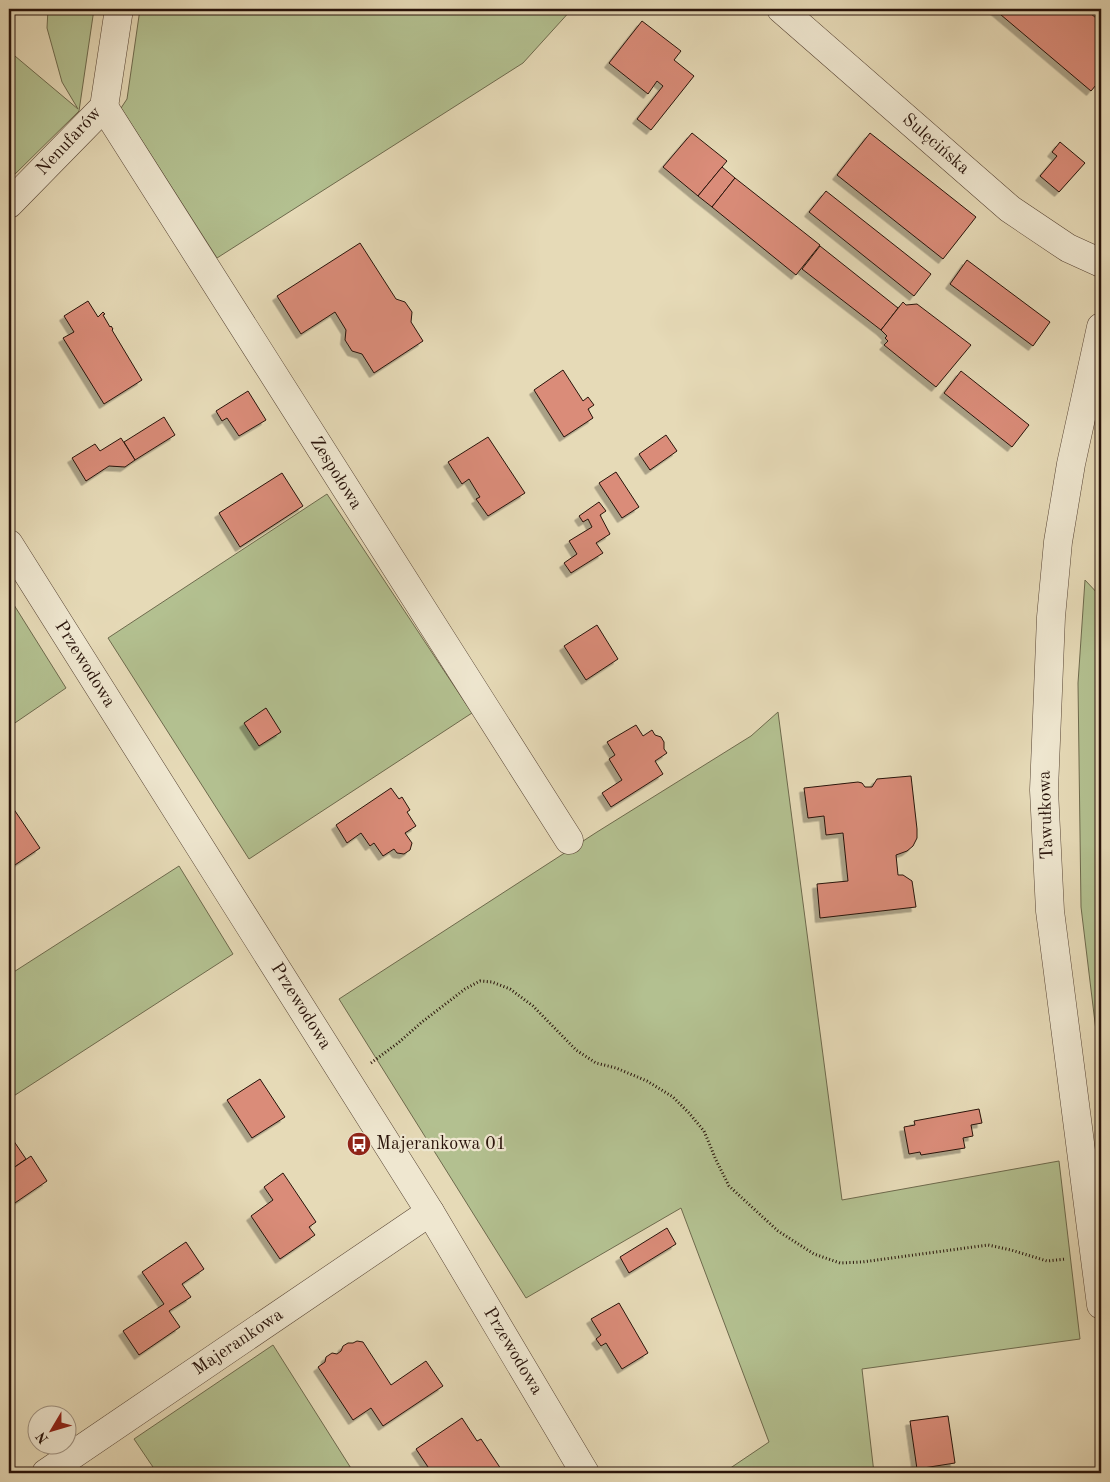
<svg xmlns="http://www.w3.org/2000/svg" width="1110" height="1482" font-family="'Old Standard TT',serif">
<defs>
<filter id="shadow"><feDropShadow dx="-4.5" dy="4.5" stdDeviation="0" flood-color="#0004"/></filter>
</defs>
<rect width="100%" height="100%" fill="#e6dab7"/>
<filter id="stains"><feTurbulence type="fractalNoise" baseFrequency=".004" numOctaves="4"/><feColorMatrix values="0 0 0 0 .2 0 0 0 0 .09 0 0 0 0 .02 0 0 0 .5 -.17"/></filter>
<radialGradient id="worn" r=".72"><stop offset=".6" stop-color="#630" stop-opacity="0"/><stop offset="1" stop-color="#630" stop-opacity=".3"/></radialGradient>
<g fill="#b3c090" stroke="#6e6a4d">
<polygon points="48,9 94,9 79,111 9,180 9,51 78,109 62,82 47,28"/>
<polygon points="140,9 572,9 523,63 217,258 121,108 127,99"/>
<polygon points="327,494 472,713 249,859 108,638"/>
<polygon points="1085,580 1101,597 1101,1072 1081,907 1078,683"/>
<polygon points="9,597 66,688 9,727"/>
<polygon points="778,712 842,1200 1059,1161 1080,1339 862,1369 874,1473 723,1473 769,1442 681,1208 526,1298 339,999 597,832 751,736"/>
<polygon points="179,866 233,954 9,1099 9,975"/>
<polygon points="273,1345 354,1473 157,1473 134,1439"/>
</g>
<g fill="#da8c79" stroke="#28130a" filter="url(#shadow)">
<polygon points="994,9 1085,9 1101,22 1101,79 1091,91"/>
<polygon points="642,21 681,51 674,60 694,76 651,130 637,119 663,86 657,81 648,94 609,63"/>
<polygon points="692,133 727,161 698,196 663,167"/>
<polygon points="870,133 976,217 943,259 837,175"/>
<polygon points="1060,142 1085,163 1059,192 1040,176 1057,156 1052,152"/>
<polygon points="722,167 735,178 712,207 698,196"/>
<polygon points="735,178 820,245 796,275 712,207"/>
<polygon points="826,191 931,274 914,296 809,212"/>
<polygon points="360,243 396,299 405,302 412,312 411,322 423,341 374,373 362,354 352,351 345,340 346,330 335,312 301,334 277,296"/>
<polygon points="820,246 898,308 881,330 802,269"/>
<polygon points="967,260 1050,322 1033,346 950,284"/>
<polygon points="88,301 98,317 103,312 105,314 103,315 110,327 111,326 113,329 112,330 142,380 104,404 63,338 74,332 64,316"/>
<polygon points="903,302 906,305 917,304 971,345 936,387 884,345 888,341 885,338 887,336 881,330"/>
<polygon points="563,370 583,401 588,397 594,405 588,409 593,418 564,437 534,390"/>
<polygon points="961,371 1029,425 1012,447 944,393"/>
<polygon points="248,391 266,420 239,436 227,418 222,421 216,411"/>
<polygon points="164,417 175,435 135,460 124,442"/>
<polygon points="666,435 677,451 650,470 639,454"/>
<polygon points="488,437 525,493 488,516 476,499 480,497 469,479 462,484 448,462"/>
<polygon points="121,438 135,460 125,467 109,466 86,481 72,458 95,444 100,451"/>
<polygon points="616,472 639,507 622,518 599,483"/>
<polygon points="282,473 303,506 240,547 219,513"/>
<polygon points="599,502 606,511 600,515 610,534 596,543 603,553 571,573 564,563 577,554 569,541 592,527 588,519 583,522 579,516"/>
<polygon points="597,625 618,659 586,680 564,646"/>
<polygon points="266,708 281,732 259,746 244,723"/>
<polygon points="636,725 643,736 652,730 655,735 661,737 664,742 664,749 667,753 655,761 663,774 611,807 602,793 622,780 609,759 615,755 607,742"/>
<polygon points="911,776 917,829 917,838 913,846 907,851 896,855 898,875 903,875 912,881 916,907 820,918 817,884 848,881 843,833 826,835 824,816 808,818 804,788 858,782 862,783 865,787 872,787 877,779"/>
<polygon points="391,788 399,799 402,797 410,810 407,812 416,826 405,833 412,843 410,850 404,854 397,853 394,849 383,856 374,843 370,846 361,833 347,843 336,825"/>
<polygon points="9,802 40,848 9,869"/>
<polygon points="260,1079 285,1117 252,1138 227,1100"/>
<polygon points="979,1109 982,1123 971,1125 973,1136 963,1138 965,1148 921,1155 920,1152 909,1154 904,1127 915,1125 914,1121"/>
<polygon points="9,1134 26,1159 9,1171"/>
<polygon points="31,1156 47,1181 9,1207 9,1171"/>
<polygon points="283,1173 316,1222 309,1227 315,1235 280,1259 251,1216 273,1200 264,1187"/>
<polygon points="667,1228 676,1244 629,1273 620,1257"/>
<polygon points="186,1242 204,1269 182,1284 191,1297 169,1311 180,1327 139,1355 123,1331 164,1304 142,1272"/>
<polygon points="619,1303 648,1353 622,1369 606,1343 601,1346 596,1339 601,1335 591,1319"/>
<polygon points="357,1341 363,1342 391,1385 426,1361 443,1386 383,1426 371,1408 353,1420 318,1367 325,1362 326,1357 332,1353 337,1354 341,1351 343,1346 348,1343 353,1343"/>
<polygon points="948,1416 955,1463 917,1469 910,1421"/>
<polygon points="462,1418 477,1441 481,1439 501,1469 495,1473 432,1473 416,1449"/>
</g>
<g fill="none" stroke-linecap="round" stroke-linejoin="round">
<g stroke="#584535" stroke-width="29">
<g id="minor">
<polyline points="781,9 1010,209 1068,248 1101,263"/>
<polyline points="104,107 569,840"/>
<polyline points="9,204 104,107 119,9"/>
<polyline points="1101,327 1071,464 1058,542 1051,617 1044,790 1050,911 1101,1305"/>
<polyline points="9,544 430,1212 585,1473"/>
<polyline points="46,1473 430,1212"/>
</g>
</g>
<polyline stroke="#28130a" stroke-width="3" stroke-dasharray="1 2.5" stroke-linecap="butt" points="371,1063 398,1043 422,1022 465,989 480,981 492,982 510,989 533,1006 576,1050 596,1063 616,1068 647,1081 673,1097 689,1113 704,1131 716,1160 729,1186 778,1231 814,1254 840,1263 862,1262 988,1245 1011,1250 1047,1261 1066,1259"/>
<use href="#minor" stroke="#efe7d0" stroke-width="28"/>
</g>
<defs>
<g id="bus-disc" transform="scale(1.25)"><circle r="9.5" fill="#8f2418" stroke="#efe7d0"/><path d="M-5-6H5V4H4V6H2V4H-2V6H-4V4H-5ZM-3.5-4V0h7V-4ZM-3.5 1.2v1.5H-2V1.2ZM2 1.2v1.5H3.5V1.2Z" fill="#fff"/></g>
</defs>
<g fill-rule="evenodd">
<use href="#bus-disc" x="359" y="1144"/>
</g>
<g text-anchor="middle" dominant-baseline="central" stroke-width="4.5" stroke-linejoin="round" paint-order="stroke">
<g font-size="18" fill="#28130a" stroke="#efe7d0">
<text transform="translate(69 141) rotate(-47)">Nenufarów</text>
<text transform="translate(936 144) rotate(41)">Sulęcińska</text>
<text transform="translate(336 473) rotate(58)">Zespołowa</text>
<text transform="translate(85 664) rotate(58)">Przewodowa</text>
<text transform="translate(1046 815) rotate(-92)">Tawułkowa</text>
<text transform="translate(301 1006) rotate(58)">Przewodowa</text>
<text transform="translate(238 1342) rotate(-34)">Majerankowa</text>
<text transform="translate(513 1351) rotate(59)">Przewodowa</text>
</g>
<g font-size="18" fill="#28130a" stroke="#efe7d0" text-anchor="start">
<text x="376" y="1144">Majerankowa 01</text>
</g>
</g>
<rect width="1110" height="1482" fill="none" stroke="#e6dab7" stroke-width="30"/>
<rect x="10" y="10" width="1090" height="1462" fill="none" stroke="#28130a" stroke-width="2.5"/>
<rect x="15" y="15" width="1080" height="1452" fill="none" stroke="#28130a"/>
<g transform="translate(52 1430) rotate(232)"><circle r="24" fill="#efe7d0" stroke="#9f9281"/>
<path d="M0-4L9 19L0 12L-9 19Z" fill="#8f2418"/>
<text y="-8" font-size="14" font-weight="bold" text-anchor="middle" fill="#28130a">N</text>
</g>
<rect width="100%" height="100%" filter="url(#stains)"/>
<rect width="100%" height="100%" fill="url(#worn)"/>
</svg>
